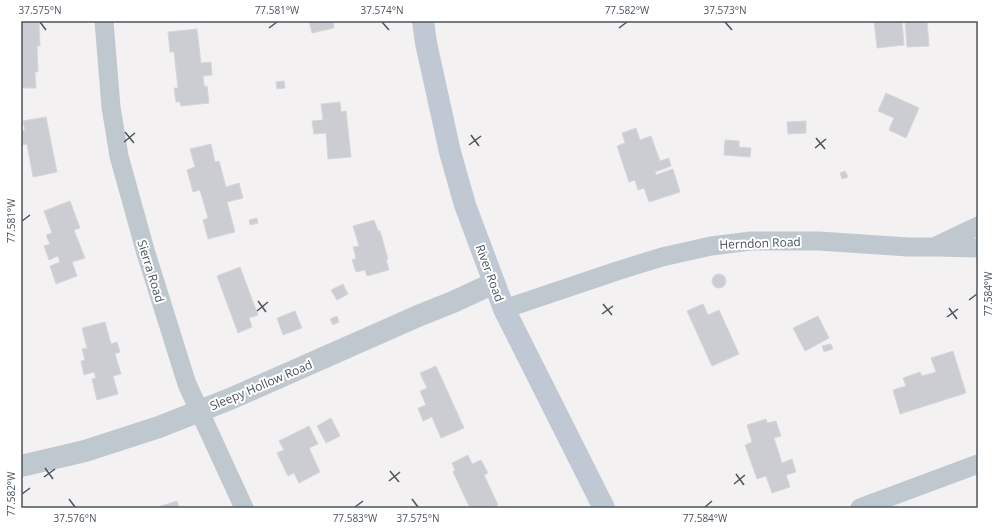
<svg xmlns="http://www.w3.org/2000/svg" width="999" height="529" font-family="'Open Sans',sans-serif">
<rect width="100%" height="100%" fill="#f3f1f1"/>
<g fill="#cbcdd3" stroke="#d5d7dc">
<polygon points="21,21 39,21 40,46 37,46 38,72 35,72 36,88 21,88"/>
<polygon points="309,21 333,21 334,28 312,33"/>
<polygon points="874,21 902,21 904,45 877,48"/>
<polygon points="905,21 927,21 929,46 907,47"/>
<polygon points="197,29 201,63 211,62 212,75 203,76 204,86 207,86 209,103 181,106 180,102 176,102 174,88 178,88 174,52 170,52 168,32"/>
<polygon points="284,81 285,88 277,89 276,82"/>
<polygon points="886,93 919,108 906,138 889,130 894,118 878,111"/>
<polygon points="340,102 341,112 346,111 351,157 328,159 326,133 314,134 312,121 323,120 321,104"/>
<polygon points="46,117 57,172 33,177 27,144 21,145 21,131 25,130 23,121"/>
<polygon points="806,121 806,133 788,134 787,122"/>
<polygon points="636,128 640,140 651,136 660,161 669,158 671,166 655,172 656,175 673,169 680,192 649,202 644,188 638,190 635,180 629,182 617,146 625,143 622,133"/>
<polygon points="725,140 739,141 739,147 751,148 750,157 724,155"/>
<polygon points="211,144 215,162 219,161 226,187 239,183 243,198 227,202 235,232 208,239 203,220 208,218 200,190 193,192 187,170 195,167 190,149"/>
<polygon points="845,171 848,177 842,179 840,173"/>
<polygon points="70,201 80,228 74,230 85,258 72,262 77,276 56,284 50,266 60,262 58,256 49,260 44,246 50,244 46,235 52,233 44,211"/>
<polygon points="257,218 258,223 250,225 249,220"/>
<polygon points="374,220 378,231 380,231 388,259 386,260 389,270 367,276 365,270 356,272 352,260 356,258 353,247 359,246 353,226"/>
<polygon points="240,267 258,315 249,318 252,327 238,333 217,276"/>
<circle cx="719" cy="281" r="7"/>
<polygon points="343,284 348,294 337,300 331,290"/>
<polygon points="703,304 708,315 719,310 739,354 712,366 687,311"/>
<polygon points="295,311 302,328 283,335 277,318"/>
<polygon points="337,316 339,322 333,325 330,319"/>
<polygon points="818,316 829,338 805,351 793,328"/>
<polygon points="105,322 111,344 117,342 120,352 115,354 121,374 113,376 118,394 97,400 92,379 96,378 94,372 84,375 81,361 85,360 82,349 87,348 82,328"/>
<polygon points="831,344 833,349 824,352 822,346"/>
<polygon points="953,351 966,393 900,414 893,390 906,386 903,378 920,372 922,376 936,372 931,358"/>
<polygon points="436,366 464,428 441,438 432,417 423,421 418,408 426,405 420,391 427,388 420,373"/>
<polygon points="331,418 340,436 326,443 317,426"/>
<polygon points="766,419 767,423 776,421 781,436 774,438 782,463 792,459 796,472 786,475 790,487 772,493 766,476 757,479 745,445 752,442 747,425"/>
<polygon points="309,426 318,444 309,448 320,472 299,483 294,473 288,476 277,453 284,450 279,441"/>
<polygon points="468,455 472,464 481,460 488,473 484,475 498,505 492,508 470,508 453,472 455,470 452,463"/>
<polygon points="177,501 179,508 155,508"/>
</g>
<g fill="none" stroke-linecap="round" stroke-linejoin="round">
<g stroke="#c0c8cf" stroke-width="19">
<polyline points="104,21 111,107 119,156 145,250 187,384 244,508"/>
<polyline points="938,245 978,226"/>
<polyline points="504,309 617,271 662,257 711,246 751,241 819,241 908,247 936,247 978,248"/>
<polyline points="860,508 978,464"/>
</g>
<polyline stroke="#c0c8cf" stroke-width="22" points="21,466 85,451 159,427 230,399 418,316 453,302 494,283"/>
<polyline stroke="#c0c9d3" stroke-width="22" points="423,21 426,43 450,152 465,205 504,309 604,508"/>
</g>
<path fill="none" stroke="#4a545d" stroke-width="1.5" d="M40 22 46 30M382 22 389 30M725 22 732 30M269 28 277 22M619 28 627 22M125 132 134 143M471 135 479 146M816 138 825 149M124 142 135 133M469 145 481 136M815 148 826 139M22 221 30 215M969 300 977 294M258 301 266 312M603 304 612 315M949 308 957 319M257 311 268 302M602 314 613 306M947 317 958 309M45 468 53 479M390 471 399 482M736 474 744 485M44 477 55 469M389 481 400 472M734 484 745 475M22 494 30 488M69 499 75 507M412 499 418 507M355 507 363 501M705 507 712 501"/>
<g text-anchor="middle" dominant-baseline="central" stroke-width="4" stroke-linejoin="round" paint-order="stroke">
<g font-size="12" fill="#4a545d" stroke="#fff">
<text transform="translate(760 243) rotate(-2)">Herndon Road</text>
<text transform="translate(151 271) rotate(73)">Sierra Road</text>
<text transform="translate(490 273) rotate(70)">River Road</text>
<text transform="translate(261 385) rotate(-23)">Sleepy Hollow Road</text>
</g>
</g>
<rect width="999" height="529" fill="none" stroke="#ffffff" stroke-width="44"/>
<rect x="22" y="22" width="955" height="485" fill="none" stroke="#4a545d" stroke-width="1.5"/>
<g font-size="10" text-anchor="middle" fill="#4a545d">
<text x="40" y="14">37.575°N</text>
<text x="277" y="14">77.581°W</text>
<text x="382" y="14">37.574°N</text>
<text x="627" y="14">77.582°W</text>
<text x="725" y="14">37.573°N</text>
<text transform="translate(11 221) rotate(-90)" y="4">77.581°W</text>
<text transform="translate(988 294) rotate(-90)" y="4">77.584°W</text>
<text transform="translate(11 494) rotate(-90)" y="4">77.582°W</text>
<text x="75" y="522">37.576°N</text>
<text x="355" y="522">77.583°W</text>
<text x="418" y="522">37.575°N</text>
<text x="705" y="522">77.584°W</text>
</g>
</svg>
